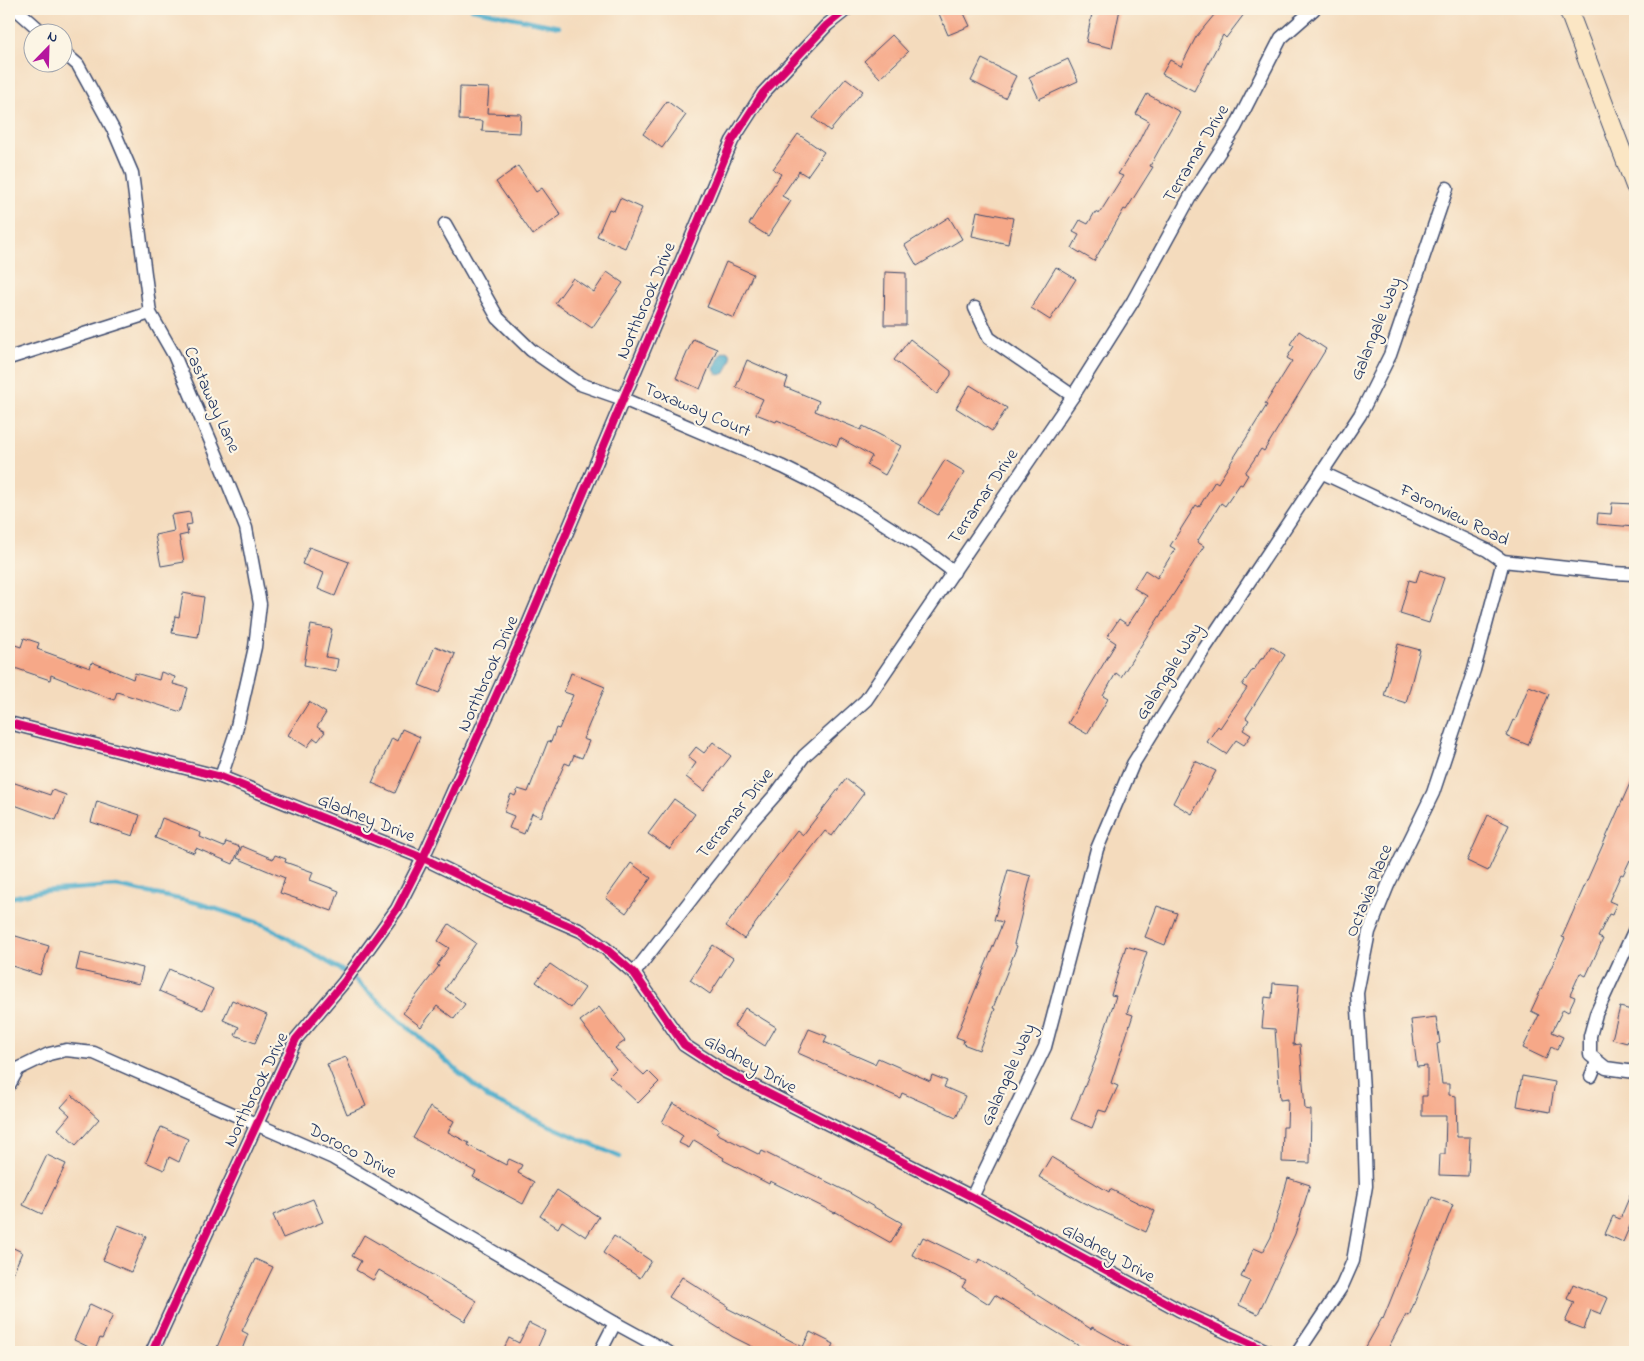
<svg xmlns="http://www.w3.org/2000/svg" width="1644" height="1361" font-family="'Indie Flower',sans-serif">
<rect width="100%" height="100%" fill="#fcf5e5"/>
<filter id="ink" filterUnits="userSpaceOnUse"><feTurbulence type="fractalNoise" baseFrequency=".02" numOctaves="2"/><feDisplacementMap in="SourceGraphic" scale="10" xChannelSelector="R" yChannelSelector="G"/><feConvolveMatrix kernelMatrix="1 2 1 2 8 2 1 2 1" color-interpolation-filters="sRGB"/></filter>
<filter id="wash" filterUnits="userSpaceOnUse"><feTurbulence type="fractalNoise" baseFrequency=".0096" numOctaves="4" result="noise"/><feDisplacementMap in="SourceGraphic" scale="20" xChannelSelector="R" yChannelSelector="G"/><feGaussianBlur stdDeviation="1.12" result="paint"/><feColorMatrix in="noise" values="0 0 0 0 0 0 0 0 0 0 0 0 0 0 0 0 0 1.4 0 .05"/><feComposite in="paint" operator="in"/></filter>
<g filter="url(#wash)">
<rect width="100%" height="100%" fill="#f4dbbd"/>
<polygon fill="#4caccb" stroke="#346e94" points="726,351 730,353 731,359 725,373 720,375 716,373 714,369 721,353"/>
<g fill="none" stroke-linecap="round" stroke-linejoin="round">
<g stroke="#4caccb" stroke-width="4.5">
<polyline points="472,9 559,27"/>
<polyline points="9,898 41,891 116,886 198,903 265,925 348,974 488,1098 620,1157"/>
</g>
</g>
<g id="blocks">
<g fill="#f6a888">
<polygon points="937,9 962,9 970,26 948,35"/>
<polygon points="1093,9 1120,9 1112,48 1086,42"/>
<polygon points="1219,9 1248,9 1226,38 1223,35 1194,91 1162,74 1170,60 1181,66 1196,37"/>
<polygon points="892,35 908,52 880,78 864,61"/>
<polygon points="982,59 1016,76 1005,98 971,81"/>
<polygon points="1068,59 1078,81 1039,99 1029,77"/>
<polygon points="846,78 863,91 830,131 813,118"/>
<polygon points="460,87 489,88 487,113 521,114 520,133 482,131 483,121 459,120"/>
<polygon points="1147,94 1180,112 1150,166 1153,167 1126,210 1124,209 1094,261 1072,248 1079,235 1073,232 1080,220 1088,224 1095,212 1099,214 1123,176 1118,174 1138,143 1149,121 1136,114"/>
<polygon points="667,101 686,115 662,148 643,134"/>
<polygon points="798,134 824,152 807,176 799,171 782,196 791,201 768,236 749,224 781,174 773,169"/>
<polygon points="518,166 536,192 542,188 561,215 533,235 496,182"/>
<polygon points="620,198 642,208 625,248 597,236 609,209 614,211"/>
<polygon points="977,211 1013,218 1008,244 972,236"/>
<polygon points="949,217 962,239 917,266 905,245"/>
<polygon points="726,262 753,274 734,318 707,307"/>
<polygon points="1056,267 1076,279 1050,320 1031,308"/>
<polygon points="607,272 623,283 592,328 555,303 573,278 594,292"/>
<polygon points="885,272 906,273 906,325 884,325"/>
<polygon points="1299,331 1326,349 1264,451 1261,449 1245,473 1248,475 1242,485 1240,484 1225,506 1221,503 1197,542 1204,546 1121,677 1116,673 1103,696 1108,699 1087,734 1068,723 1116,643 1107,637 1119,619 1128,625 1147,596 1134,588 1145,570 1157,578 1175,549 1170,546 1196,505 1199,507 1215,481 1218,483 1267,405 1265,404 1292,361 1287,358 1294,346 1290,344"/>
<polygon points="693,339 717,349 700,389 676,378"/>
<polygon points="910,339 951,371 951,375 937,394 894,360"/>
<polygon points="747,360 788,378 785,387 819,401 815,411 861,430 863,426 901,446 885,475 867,465 872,456 840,438 837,446 777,420 776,422 756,414 763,399 736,387"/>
<polygon points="970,385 1007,408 992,431 956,408"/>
<polygon points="945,460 965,472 938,515 918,503"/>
<polygon points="1612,503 1635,504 1635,527 1597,524 1598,513 1611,514"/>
<polygon points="190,512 192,524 186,525 188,534 179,536 184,562 161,566 155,535 174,531 171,515"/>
<polygon points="309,547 349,562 335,596 318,589 324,573 302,564"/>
<polygon points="1420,570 1444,578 1429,623 1400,614 1409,580 1416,582"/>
<polygon points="183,593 204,597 198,637 172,633 175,616 179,617"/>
<polygon points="311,625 332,629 326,657 338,659 336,671 304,665"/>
<polygon points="24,638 39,643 37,649 90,668 92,662 133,679 135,673 159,680 161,672 175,677 173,684 188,688 181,712 117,692 114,700 51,675 50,680 9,666 9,643 21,647"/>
<polygon points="1398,644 1420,650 1406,703 1384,696"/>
<polygon points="435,646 455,654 439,693 419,685"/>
<polygon points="1271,646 1285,655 1246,718 1249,720 1243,730 1251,735 1244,745 1236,740 1226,754 1207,742 1218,726 1220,728 1247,688 1242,685 1253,669 1254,670 1262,657 1264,658"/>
<polygon points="571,673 605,687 583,739 589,741 582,758 574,755 570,765 565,763 541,817 532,813 524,834 509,828 514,816 504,812 511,794 515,796 518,789 528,792 548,741 551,742 556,728 559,729 573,695 564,692"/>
<polygon points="1529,686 1549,694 1528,745 1506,736 1513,720 1515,721"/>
<polygon points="309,702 326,713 317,727 325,732 318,741 314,738 307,747 288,735"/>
<polygon points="402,729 420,737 395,793 372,783 392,738 397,741"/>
<polygon points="713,742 731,756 704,791 686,777 696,763 688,757 696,747 704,753"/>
<polygon points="1195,761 1216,771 1192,814 1173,803"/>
<polygon points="1635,772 1635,863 1630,860 1623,875 1621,874 1609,901 1616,904 1612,915 1609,914 1598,937 1603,939 1586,976 1580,973 1570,995 1575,997 1568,1012 1563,1009 1552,1032 1563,1037 1557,1050 1551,1047 1546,1059 1523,1048 1539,1015 1531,1011 1565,938 1562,937"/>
<polygon points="846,779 864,793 832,836 825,831 776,894 777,894 744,939 726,926 767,869 797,830 803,835"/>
<polygon points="9,781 50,795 52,790 66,795 56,820 9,803"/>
<polygon points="674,799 695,814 670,849 648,834"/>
<polygon points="97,801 140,815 133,836 91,822"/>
<polygon points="1488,815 1509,825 1488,871 1467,861"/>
<polygon points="162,818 201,833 200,837 224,847 226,842 240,847 233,864 196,848 194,853 155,838"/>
<polygon points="242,846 273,859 275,855 286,859 285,862 313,872 310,880 339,891 332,911 280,893 285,878 237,858"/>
<polygon points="631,863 651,878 626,913 606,898"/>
<polygon points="1008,870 1031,876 1014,944 1017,946 993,1008 995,1009 979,1050 963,1044 964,1040 956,1037 1003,922 994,920"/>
<polygon points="1157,906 1177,913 1165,945 1145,937"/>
<polygon points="449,924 476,943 445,989 465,1004 454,1019 437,1006 421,1027 403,1013 439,966 437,965 449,948 438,941"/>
<polygon points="9,934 49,946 40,975 9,965"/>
<polygon points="713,945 733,958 710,994 690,980"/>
<polygon points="1126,946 1147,952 1127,1013 1133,1015 1111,1083 1118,1086 1106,1112 1099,1110 1092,1128 1071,1119 1096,1059 1095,1059 1116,996 1111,995"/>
<polygon points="80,953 143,968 139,984 76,970"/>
<polygon points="550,964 585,988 571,1008 536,982"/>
<polygon points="169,969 213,989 203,1010 159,991"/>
<polygon points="1273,983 1299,985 1293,1045 1300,1044 1305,1109 1311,1110 1310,1163 1282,1162 1283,1127 1287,1127 1288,1099 1280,1100 1275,1029 1262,1028 1265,997 1272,998"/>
<polygon points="232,1000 267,1015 255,1043 235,1035 239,1027 223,1020"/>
<polygon points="599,1007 625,1041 615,1048 644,1075 648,1071 659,1082 638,1103 609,1076 616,1069 580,1021"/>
<polygon points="1620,1007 1635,1011 1635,1039 1629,1037 1627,1043 1612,1039"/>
<polygon points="745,1008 776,1027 765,1046 734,1026"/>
<polygon points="1436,1017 1440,1043 1437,1044 1442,1084 1449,1084 1449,1095 1456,1096 1457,1137 1470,1137 1468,1176 1439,1175 1440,1154 1445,1154 1446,1116 1422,1116 1422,1096 1427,1096 1427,1066 1417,1067 1411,1020"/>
<polygon points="809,1029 827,1036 824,1042 875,1064 878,1058 930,1081 932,1075 947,1081 944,1087 965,1096 956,1117 902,1093 900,1098 798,1053"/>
<polygon points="346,1057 366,1106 347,1114 327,1064"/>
<polygon points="1522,1076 1555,1082 1550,1112 1517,1106"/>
<polygon points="72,1095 99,1119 76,1145 58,1129 70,1115 61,1107"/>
<polygon points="673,1103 719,1129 716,1133 760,1155 762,1151 796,1168 797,1167 846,1191 902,1223 891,1243 836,1212 835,1213 770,1181 769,1184 723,1160 724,1158 694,1140 689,1148 679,1143 683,1136 662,1122"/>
<polygon points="430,1107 454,1121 448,1132 469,1143 468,1145 506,1165 509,1159 522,1165 518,1173 534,1182 523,1204 473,1177 476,1172 413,1138"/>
<polygon points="161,1127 188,1139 179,1162 169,1157 164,1170 146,1162"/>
<polygon points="47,1155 66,1164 42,1214 23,1205"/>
<polygon points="1051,1157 1109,1192 1110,1189 1155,1211 1146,1232 1082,1202 1039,1177"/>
<polygon points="1288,1178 1310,1185 1295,1234 1258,1314 1239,1305 1250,1281 1241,1277 1254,1248 1263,1252 1271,1237"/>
<polygon points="1635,1184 1635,1214 1623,1242 1605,1234 1613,1216 1620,1219"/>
<polygon points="557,1190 599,1217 586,1237 562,1221 558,1228 540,1216"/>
<polygon points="1432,1197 1453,1205 1409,1316 1406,1315 1386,1352 1363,1352 1382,1318 1383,1319"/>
<polygon points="313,1199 323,1222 283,1238 273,1215"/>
<polygon points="118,1225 146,1236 131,1272 103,1260"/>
<polygon points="364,1235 477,1301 465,1321 379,1270 373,1280 356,1270 361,1261 352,1256"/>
<polygon points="614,1236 651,1261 640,1278 603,1253"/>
<polygon points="923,1237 977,1263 980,1259 1091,1329 1092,1327 1137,1352 1089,1352 995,1295 989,1304 962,1287 966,1281 912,1255 918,1242 920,1243"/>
<polygon points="9,1246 22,1252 9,1283"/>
<polygon points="255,1259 273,1267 242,1331 248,1334 241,1352 215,1352 234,1307 233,1306"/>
<polygon points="682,1277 728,1306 727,1308 803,1347 810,1332 834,1344 830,1352 763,1352 733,1337 669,1297"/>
<polygon points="1573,1284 1608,1298 1601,1314 1591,1310 1584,1329 1565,1322 1574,1302 1567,1299"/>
<polygon points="90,1304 113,1315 102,1339 100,1338 95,1350 74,1340"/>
<polygon points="529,1323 545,1331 536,1351 538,1352 502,1352 509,1338 519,1343"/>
</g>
</g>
</g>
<g filter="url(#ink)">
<use href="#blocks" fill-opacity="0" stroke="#3c496c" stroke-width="1"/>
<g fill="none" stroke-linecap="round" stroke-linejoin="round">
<g stroke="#3c496c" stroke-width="15">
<g id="minor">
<polyline points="16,9 42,32"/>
<polyline points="62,51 78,65 114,131 132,173 150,313 174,355 217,456 246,528 260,604 255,647 235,735 221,777"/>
<polyline points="445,224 498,318 531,350 580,384 623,399 783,467 813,482 861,509 925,550 954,572"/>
<polyline points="975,308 989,338 1073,396"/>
<polyline points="9,358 150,313"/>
<polyline points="1323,473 1487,550 1503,561 1612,573 1635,574"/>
<polyline points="9,723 221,777 423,858 503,897 581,931 605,948 634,973 684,1045 724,1071 972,1197 1179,1310 1269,1352"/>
<polyline points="1635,929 1596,1014 1590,1036 1590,1055 1606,1068 1635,1072"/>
<polyline points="634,973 753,820 776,794 804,756 866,700 1073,396 1133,301 1190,197 1235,128 1281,38 1314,9"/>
<polyline points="1591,1076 1597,1062"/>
<polyline points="9,1085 18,1069 49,1054 66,1050 94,1053 333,1158 615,1323 668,1352"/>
<polyline points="972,1197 1045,1047 1097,849 1133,764 1203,651 1360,415 1390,355 1447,188"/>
<polyline points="152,1352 296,1039 344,982 397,909 423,858 527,627 732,141 763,93 827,25 847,9"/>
<polyline points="600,1352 615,1323"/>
<polyline points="1298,1352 1342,1286 1353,1261 1366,1186 1363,1090 1357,993 1369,932 1388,885 1433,793 1474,670 1503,561"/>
</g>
</g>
<g stroke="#3c496c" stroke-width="20">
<polyline id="secondary" points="1568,9 1635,186"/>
</g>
<use href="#minor" stroke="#fff" stroke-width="12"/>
<use href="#secondary" stroke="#fbe6c4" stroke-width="18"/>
<g stroke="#fcf5e5" stroke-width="11">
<g id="cycleway">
<polyline points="9,723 221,777 423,858 503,897 581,931 605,948 634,973 684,1045 724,1071 972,1197 1179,1310 1269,1352"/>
<polyline points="152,1352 296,1039 344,982 397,909 423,858 527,627 732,141 763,93 827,25 847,9"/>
</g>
</g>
<use href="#cycleway" stroke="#d6006c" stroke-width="8"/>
</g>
</g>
<g text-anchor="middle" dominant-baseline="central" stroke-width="4.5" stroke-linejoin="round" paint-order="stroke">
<g font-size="18" fill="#1b2f5e" stroke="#fcf5e5">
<text transform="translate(1197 154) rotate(-59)">Terramar Drive</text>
<text transform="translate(647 301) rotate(-67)">Northbrook Drive</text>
<text transform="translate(1377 329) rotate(-68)">Galangale Way</text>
<text transform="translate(211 400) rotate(66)">Castaway Lane</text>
<text transform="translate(697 411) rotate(23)">Toxaway Court</text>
<text transform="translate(984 497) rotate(-56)">Terramar Drive</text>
<text transform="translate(1454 516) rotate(26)">Faronview Road</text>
<text transform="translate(1170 672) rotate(-58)">Galangale Way</text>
<text transform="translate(489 674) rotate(-66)">Northbrook Drive</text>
<text transform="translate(736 814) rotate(-51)">Terramar Drive</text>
<text transform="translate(366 819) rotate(22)">Gladney Drive</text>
<text transform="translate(1370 891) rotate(-68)">Octavia Place</text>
<text transform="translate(750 1065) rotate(29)">Gladney Drive</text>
<text transform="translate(1009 1075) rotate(-66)">Galangale Way</text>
<text transform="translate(257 1090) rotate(-64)">Northbrook Drive</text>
<text transform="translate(352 1152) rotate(28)">Doroco Drive</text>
<text transform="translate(1108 1254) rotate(29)">Gladney Drive</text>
</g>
</g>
<rect width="1644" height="1361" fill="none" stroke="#fcf5e5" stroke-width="30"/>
<g transform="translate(48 48) rotate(23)"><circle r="24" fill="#fcf5e5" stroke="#a2a6af"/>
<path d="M0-4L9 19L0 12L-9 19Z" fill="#b5179e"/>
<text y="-8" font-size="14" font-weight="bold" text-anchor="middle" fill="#1b2f5e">N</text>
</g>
</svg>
